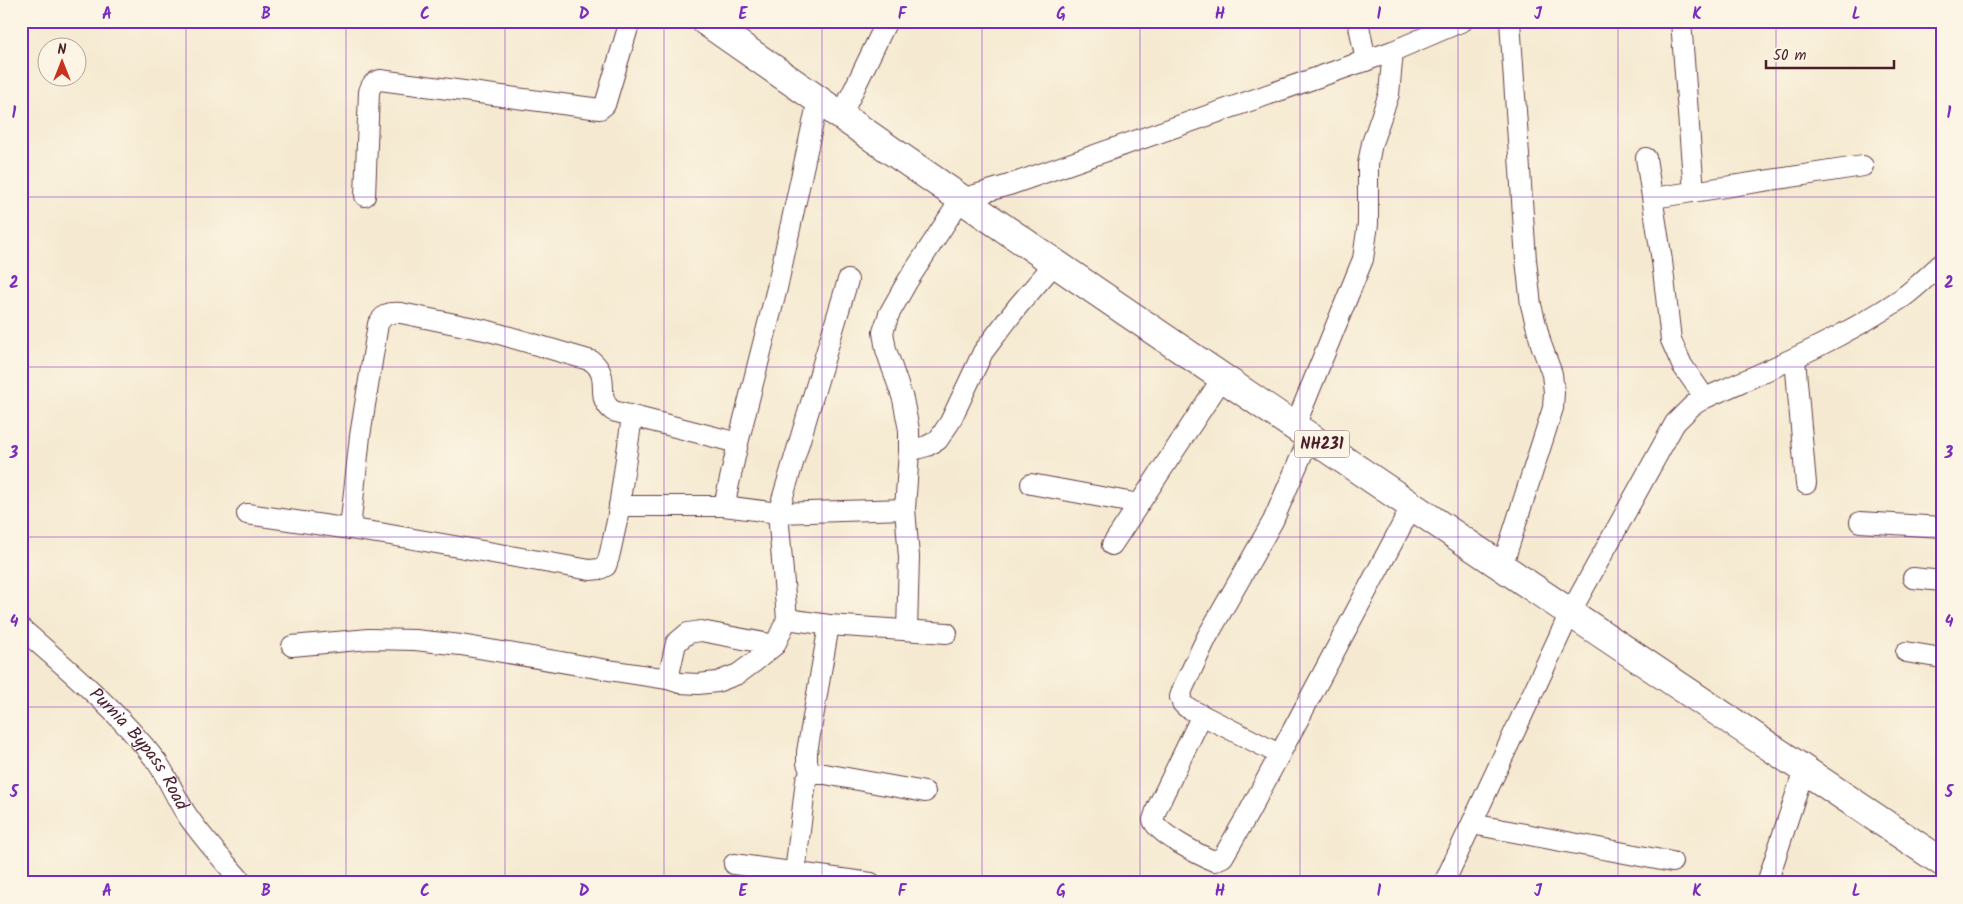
<svg xmlns="http://www.w3.org/2000/svg" width="1963" height="904" font-family="Kalam,sans-serif">
<rect width="100%" height="100%" fill="#fcf5e5"/>
<filter id="ink" filterUnits="userSpaceOnUse"><feTurbulence type="fractalNoise" baseFrequency=".02" numOctaves="2"/><feDisplacementMap in="SourceGraphic" scale="10" xChannelSelector="R" yChannelSelector="G"/><feConvolveMatrix kernelMatrix="1 2 1 2 8 2 1 2 1" color-interpolation-filters="sRGB"/></filter>
<filter id="wash" filterUnits="userSpaceOnUse"><feTurbulence type="fractalNoise" baseFrequency=".0096" numOctaves="4" result="noise"/><feDisplacementMap in="SourceGraphic" scale="20" xChannelSelector="R" yChannelSelector="G"/><feGaussianBlur stdDeviation="1.12" result="paint"/><feColorMatrix in="noise" values="0 0 0 0 0 0 0 0 0 0 0 0 0 0 0 0 0 1.4 0 .05"/><feComposite in="paint" operator="in"/></filter>
<g filter="url(#wash)">
<rect width="100%" height="100%" fill="#f5ead1"/>
</g>
<g filter="url(#ink)">
<g fill="none" stroke-linecap="round" stroke-linejoin="round">
<g stroke="#643d44" stroke-width="22">
<g id="minor">
<polyline points="1358,21 1366,61"/>
<polyline points="1681,21 1694,192"/>
<polyline points="841,116 887,21"/>
<polyline points="1646,158 1662,261 1671,340 1682,365 1705,398"/>
<path d="M365 196 369 92C371 85 373 82 380 80L600 109 605 105 630 21"/>
<polyline points="1653,198 1863,166"/>
<polyline points="1795,359 1806,484"/>
<polyline points="1295,426 1363,259 1368,224 1368,164 1372,143 1389,94 1393,51"/>
<polyline points="909,451 927,446 938,440 950,422 983,352 1018,306 1055,263"/>
<polyline points="1031,484 1139,504"/>
<polyline points="619,506 724,506 778,513 905,509"/>
<polyline points="724,506 738,443 777,288 818,100"/>
<polyline points="247,514 385,534 590,570 600,569 606,566 609,557 617,521 632,417"/>
<polyline points="1860,522 1942,527"/>
<path d="M350 529 360 436 378 324C385 313 389 312 401 313L489 331 592 361C613 379 593 396 613 411L738 443"/>
<polyline points="1112,545 1223,377"/>
<polyline points="1502,567 1553,408 1554,392 1552,374 1541,344 1531,305 1526,260 1510,21"/>
<polyline points="1913,578 1942,581"/>
<polyline points="787,619 829,625 947,633"/>
<path id="s1" d="M21 628C69 670 118 711 157 762 168 778 175 796 185 812 202 838 223 860 243 883"/>
<polyline points="907,630 909,557 905,509 909,451 909,430 903,399 886,350 883,332 889,314 907,282 961,199 1009,185 1393,51 1463,21"/>
<polyline points="292,646 369,639 415,640 461,645 602,669 668,679 680,683 698,684 717,682 738,674 753,663 775,645 787,619 778,513 848,280"/>
<polyline points="1906,652 1942,658"/>
<polyline points="668,679 676,643 688,633 701,631 775,645"/>
<path d="M1202 715 1157 808 1153 820C1156 833 1201 856 1214 861L1223 857 1248 814 1412 506"/>
<polyline points="1279,754 1186,707 1182,703 1180,697 1183,688 1207,637 1273,521 1310,436"/>
<polyline points="811,774 807,763 807,752 829,625"/>
<polyline points="1472,824 1672,862"/>
<polyline points="734,864 871,883"/>
<polyline points="795,873 806,780 811,774 825,774 925,792"/>
<path d="M1444 883 1570 613 1675 423 1693 405 1705 398C1773 368 1840 340 1902 298 1916 288 1929 275 1942 263"/>
<polyline points="1767,883 1804,770"/>
</g>
</g>
<g stroke="#643d44" stroke-width="30">
<path id="highway" d="M705 21C1114 307 1528 585 1942 862"/>
</g>
<use href="#minor" stroke="#fff" stroke-width="20"/>
<use href="#highway" stroke="#fff" stroke-width="28"/>
</g>
</g>
<path fill="none" stroke="#7b2cbf" stroke-width="1" stroke-opacity="0.55" d="M186 21V883M346 21V883M505 21V883M664 21V883M822 21V883M982 21V883M1140 21V883M1300 21V883M1458 21V883M1618 21V883M1776 21V883M21 197H1942M21 367H1942M21 537H1942M21 707H1942"/>
<g text-anchor="middle" dominant-baseline="central" stroke-width="4" stroke-linejoin="round" paint-order="stroke">
<rect fill="#fcf5e5" stroke="#7f5f63" stroke-width="1" x="1294.5" y="430.5" width="55" height="27" rx="4"/>
<g font-size="16" font-weight="bold" fill="#4a1f2b">
<text x="1322" y="444">NH231</text>
</g>
<g font-size="18" fill="#4a1f2b" stroke="#fcf5e5">
<text stroke="none"><textPath href="#s1" startOffset="170">Purnia Bypass Road</textPath></text>
</g>
</g>
<rect width="1963" height="904" fill="none" stroke="#fcf5e5" stroke-width="55"/>
<g transform="translate(62 62)"><circle r="24" fill="#fcf5e5" stroke="#b59f9b"/>
<path d="M0-4L9 19L0 12L-9 19Z" fill="#c8321e"/>
<text y="-8" font-size="14" font-weight="bold" text-anchor="middle" fill="#4a1f2b">N</text>
</g>
<path d="M1766 60v8h128v-8" fill="none" stroke="#4a1f2b" stroke-width="2.5"/>
<text x="1773" y="60" font-size="15" fill="#4a1f2b" stroke="#fcf5e5" stroke-width="4" paint-order="stroke">50 m</text>
<rect x="28" y="28" width="1908" height="848" fill="none" stroke="#7b2cbf" stroke-width="2"/>
<g font-size="16" text-anchor="middle" font-weight="bold" fill="#7b2cbf">
<text x="107" y="19">A</text>
<text x="266" y="19">B</text>
<text x="425" y="19">C</text>
<text x="584" y="19">D</text>
<text x="743" y="19">E</text>
<text x="902" y="19">F</text>
<text x="1061" y="19">G</text>
<text x="1220" y="19">H</text>
<text x="1379" y="19">I</text>
<text x="1538" y="19">J</text>
<text x="1697" y="19">K</text>
<text x="1856" y="19">L</text>
<text x="14" y="118">1</text>
<text x="1949" y="118">1</text>
<text x="14" y="288">2</text>
<text x="1949" y="288">2</text>
<text x="14" y="458">3</text>
<text x="1949" y="458">3</text>
<text x="14" y="627">4</text>
<text x="1949" y="627">4</text>
<text x="14" y="797">5</text>
<text x="1949" y="797">5</text>
<text x="107" y="896">A</text>
<text x="266" y="896">B</text>
<text x="425" y="896">C</text>
<text x="584" y="896">D</text>
<text x="743" y="896">E</text>
<text x="902" y="896">F</text>
<text x="1061" y="896">G</text>
<text x="1220" y="896">H</text>
<text x="1379" y="896">I</text>
<text x="1538" y="896">J</text>
<text x="1697" y="896">K</text>
<text x="1856" y="896">L</text>
</g>
</svg>
